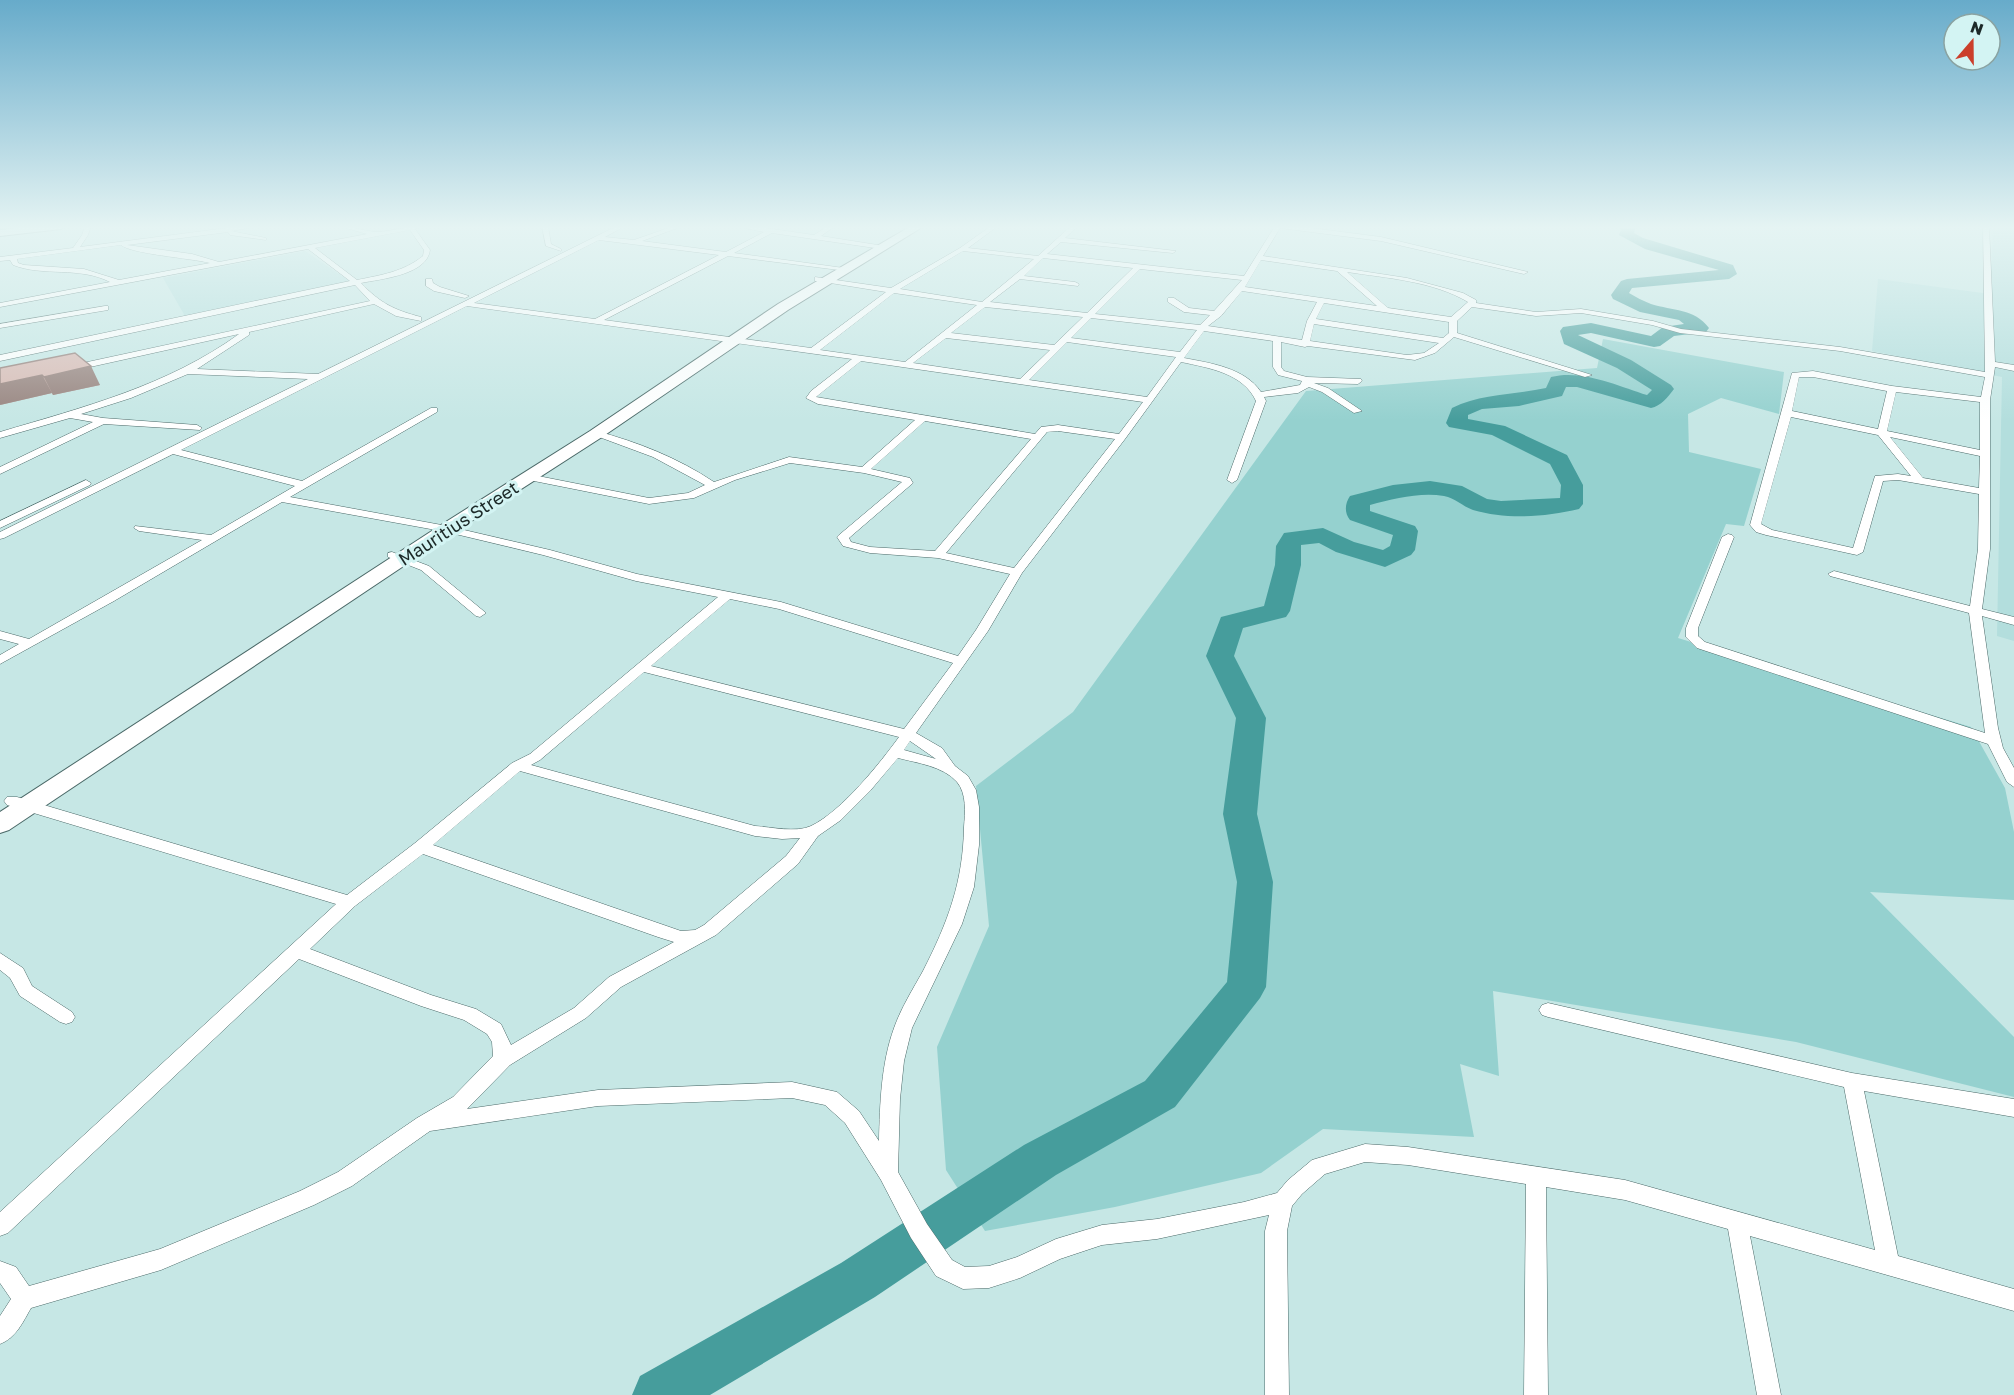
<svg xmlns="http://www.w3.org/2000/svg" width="2014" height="1395" font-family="'Golos Text',sans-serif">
<rect width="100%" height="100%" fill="#c6e7e5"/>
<g fill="#b3dedd">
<polygon points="1993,226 2014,226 2014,641 1997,636 2002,377 1872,351 1878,279 1990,294"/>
<polygon points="305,251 351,282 185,316 163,278"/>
</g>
<polygon fill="#95d1cf" points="1603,339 1784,372 1779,414 1721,398 1688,414 1689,452 1761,469 1744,526 1726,524 1678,638 1971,727 2005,788 2014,832 2014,900 1870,892 2014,1037 2014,1097 1796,1042 1493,991 1499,1076 1460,1064 1474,1137 1323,1129 1261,1173 1115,1207 985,1231 946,1170 937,1047 989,926 976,786 1073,712 1306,391 1597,368"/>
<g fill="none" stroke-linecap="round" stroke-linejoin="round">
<path fill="#469d9c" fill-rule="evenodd" d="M1622 226H1636L1634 233 1643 238 1733 265 1737 274 1729 279 1632 288 1629 293C1636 297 1643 301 1651 304 1673 311 1694 308 1709 328L1706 332 1674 336 1660 346 1654 347 1591 333 1578 335 1631 360 1671 385 1674 389C1668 397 1661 406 1651 408L1577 387H1566L1562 396 1519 406 1482 409 1468 415V419L1505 426 1567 455 1583 485V504L1579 509C1545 517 1507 520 1473 510 1462 506 1455 498 1444 496 1419 492 1394 499 1370 505V511L1415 526 1418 531 1415 550 1411 555 1385 567 1336 552 1319 543 1301 545V565L1290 611 1286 617 1243 628 1234 656 1266 718 1257 814 1273 882 1266 987 1260 998 1175 1107 1056 1175 875 1297 710 1395H632L640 1376 841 1263 1024 1145 1145 1081 1227 982 1237 882 1223 814 1236 718 1206 656 1221 617 1264 606 1275 565 1276 546 1284 533 1323 528 1354 542 1383 550 1390 546 1393 535 1350 520C1344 513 1345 503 1350 496L1393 485 1430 481 1462 486 1487 499 1501 501 1560 498 1561 485 1550 464 1492 435 1449 427 1446 423 1452 408C1482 393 1514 395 1546 388L1551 377C1582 369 1618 386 1647 395L1652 390 1617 368 1564 344 1560 331 1563 327 1591 323 1651 336 1663 327 1684 324 1679 320 1640 312 1613 299 1611 295 1621 281 1627 279 1719 270 1645 249 1619 235Z"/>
<g stroke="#4b6968" stroke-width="1">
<g id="minor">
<path d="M85 226H91L88 235 80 247 242 226H260L231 231 266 238V240L230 235 228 232 127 245 192 254 219 262 367 234 339 226C352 226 366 232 378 232 393 231 407 226 422 226L415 229 430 250C427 275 381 279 361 283 380 303 394 310 421 317V321L396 316 374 304 249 332V335L197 369 318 374 617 226H625L605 237 634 240 674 226H683L642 241 726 252 764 232 735 226H751L814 235 828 226H835L821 236 884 246 882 249 772 233 734 253 851 269 847 271 728 256 604 320 811 348 886 292 818 281H815V277L891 288 960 248 991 226H998L968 248 1038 256 1071 226H1078L1065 238 1176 251 1173 253 1061 242 1047 254 1244 276 1275 226H1296L1381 237 1528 272 1524 274 1381 241 1280 228 1263 256 1407 278 1463 293 1476 300V303L1536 312 1581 309 1653 321 1681 329 1840 347 1985 372 1983 226H1989L1995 362 2014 365V371L1995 367 1990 400V549L1982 609 2014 617V625L1982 616 1998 728 2003 748 2014 768V787L2007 782 1988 744 1697 648 1686 637V628L1722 537 1728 534 1732 535 1734 537 1698 628V636L1705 642 1985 733 1969 613 1830 576 1828 574 1834 571 1970 606 1978 549 1979 494 1898 480 1883 481 1863 552 1857 555 1766 535 1756 532 1750 525 1792 373 1813 371 1892 386 1981 397 1985 377 1840 351 1680 333 1652 325 1581 313 1536 316 1472 307 1457 321V333L1592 375 1585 377 1454 337 1435 353 1415 360 1308 346 1305 347 1281 342V367L1284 371 1307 377 1361 379 1362 381 1358 384 1314 383 1328 388 1362 411 1354 413 1322 392 1309 387 1298 393 1264 397 1266 401 1237 480 1232 483 1227 480 1256 401C1243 373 1209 368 1181 362L1125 439 1022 573 988 631 916 733 942 748 955 766 968 776 976 790 979 807V845L974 887 962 924 912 1028 904 1061 900 1099 898 1172 927 1224 952 1260 965 1267 989 1266 1017 1257 1056 1239 1102 1225 1157 1219 1244 1202 1277 1193 1288 1180 1312 1160 1365 1144 1408 1147 1625 1180 1875 1250 1844 1087 1548 1017 1542 1015 1539 1010 1542 1005 1548 1003 1852 1073 2014 1099V1117L1864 1091 1898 1256 2014 1289V1311L1750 1236 1781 1395H1757L1728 1229 1625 1200 1546 1187 1548 1395H1524L1526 1184 1408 1165 1365 1162 1325 1174 1302 1194 1292 1206 1287 1231 1289 1395H1265V1231L1269 1215 1157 1239 1102 1245 1060 1259 1020 1278 989 1288 963 1289 936 1276 911 1238 881 1180 845 1123 825 1105 792 1098 598 1106 430 1131 352 1186 314 1205 161 1270 31 1308C23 1322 16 1338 0 1344V1316L11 1299 0 1283V1261L16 1267 29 1286 160 1249 300 1191 338 1172 417 1118 453 1097 493 1056 492 1042 487 1034 464 1020 421 1006 299 959 8 1233 0 1236V1212L336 904 7 805 4 801 7 797H17L347 895 415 843 512 763 530 754 718 597 636 581 543 555 447 532 282 502 114 601 0 664V655L19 644 0 639V631L29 639 202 540 139 531 134 528 135 526 211 535 295 486 173 454 4 538 0 539V532L308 379 188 374 131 398 81 414 103 418 197 425 202 428 200 430 104 424 0 474V467L93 422 70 418 0 438V432C84 407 167 386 239 334L72 371 68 368 69 366 370 301 355 285 0 361V355L350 281 308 249 0 307V303L110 282C79 266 44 277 13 265L10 260 0 261V257L73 248 82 235ZM410 230 424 250 423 256C403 272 381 275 357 280L315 248ZM599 240 719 255 595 319 474 303ZM121 245C131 254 190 258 210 263L119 280 84 269 24 265 18 263 17 259ZM963 251 1034 259 982 302 900 289ZM1043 258 1133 268 1087 313 990 302 1020 279 1078 286 1079 284 1075 282 1024 276ZM1261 260 1337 271 1377 306 1245 287ZM1140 269 1242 280 1214 311 1189 308 1174 298H1168V302L1184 312 1210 315 1200 325 1095 314ZM1347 272C1386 278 1433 281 1468 302L1451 317 1388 308ZM1242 291 1317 302 1307 321 1302 340 1208 326 1221 316ZM894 293 977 305 905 362 820 350ZM1324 303 1449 322V333L1443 338 1316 319ZM467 306 852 359 811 391 806 398 818 404 915 420 862 467 789 457 714 482C678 458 638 442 596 431L591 434 653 457 705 485 688 493 649 498 528 474 524 475V479L649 504 694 498 735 480 790 463 864 473 902 482 839 535 837 537 843 546 870 553 938 558 1010 574 976 630 958 656 781 602 637 574 550 550 447 526 290 497 437 412V408H431L302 481 181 450ZM985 307 1083 317 1054 345 951 333ZM1091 318 1197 330 1180 352 1071 338ZM1314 324 1439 343 1424 353 1407 355 1310 341ZM1204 331 1273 341V367L1278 375 1302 381 1300 385 1261 392C1245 368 1211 363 1184 358ZM946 338 1050 350 1020 379 913 363ZM1067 342 1176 357 1147 397 1029 380ZM861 361 1143 402 1119 434 1058 425 1041 427 1035 434 816 397ZM1799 377H1813L1887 391 1878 429 1792 411ZM1896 392 1980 402V450L1887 431ZM1791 417 1878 435 1911 476 1898 474 1875 476 1853 548 1772 530 1761 524ZM925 421 1031 439 935 551 870 547 851 542 849 538 913 483 910 478 871 469ZM1058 431 1115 439 1014 568 946 553 1047 432ZM1890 437 1980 456 1979 488 1923 478ZM730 599 779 609 953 663 904 729 651 666ZM644 672 899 737C880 763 842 811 811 826 796 833 771 827 755 826L531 765 540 760ZM910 741 936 759 904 750ZM898 758C917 763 943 766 957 782 967 794 965 813 964 827 963 882 948 922 923 971 913 989 901 1008 894 1028 881 1064 880 1103 879 1141L859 1111 837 1092 792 1082 598 1090 467 1109 510 1065 586 1018 621 987 716 935 798 864 818 836 841 820 870 791ZM520 771 755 836 782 839 800 838 786 856 704 925 695 930 681 931 433 845ZM423 854 658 937 674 942 609 977 574 1008 511 1045 501 1024 476 1009 431 995 310 949 355 906Z"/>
<polygon points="542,226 548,226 551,244 561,249 561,251 546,246"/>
<polygon points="426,279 432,279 433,283 440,287 469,296 465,298 434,291 426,286"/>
<polygon points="105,306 108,306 108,310 0,328 0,324"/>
<polygon points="86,480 91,483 90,485 0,528 0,521"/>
<polygon points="392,552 429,566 486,613 480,617 476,616 421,570 388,557 388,553"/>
<polygon points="0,953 23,968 32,986 72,1012 75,1017 72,1022 66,1024 60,1022 20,996 10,978 0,970"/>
</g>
</g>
<g stroke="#4b6968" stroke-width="2">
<g id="primary">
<polygon points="33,226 66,226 61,229 0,236 0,230"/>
<polygon points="911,226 924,226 788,310 602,437 453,533 9,830 0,833 0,812 441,525 590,431 778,304"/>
</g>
</g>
<use href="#minor" fill="#fff" fill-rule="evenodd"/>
<use href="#primary" fill="#fff" fill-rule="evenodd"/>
</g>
<polygon fill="#bba29d" points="75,353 100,385 53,395 52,393 0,405"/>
<g fill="#98847f">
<polygon points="91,366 100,385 53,395 44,377"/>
<polygon points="42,375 52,393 0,405 0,384"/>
</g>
<polygon fill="#d9bcb6" stroke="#98847f" stroke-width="1.5" points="75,353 91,366 44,377 42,375 0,384 0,368"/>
<linearGradient id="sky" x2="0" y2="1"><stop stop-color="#67abca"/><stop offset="0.54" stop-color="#e5f4f3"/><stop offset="1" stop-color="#e5f4f3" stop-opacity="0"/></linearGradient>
<rect width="2014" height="421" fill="url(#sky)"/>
<g text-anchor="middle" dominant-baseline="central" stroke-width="6" stroke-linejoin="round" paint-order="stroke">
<g font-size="18" fill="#1c2928" stroke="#d3f4f3">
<text transform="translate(458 523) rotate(-33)">Mauritius Street</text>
</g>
</g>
<g transform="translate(1972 42) rotate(20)"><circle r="28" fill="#d3f4f3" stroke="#8aa3a2" stroke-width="1.5"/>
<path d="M0-4.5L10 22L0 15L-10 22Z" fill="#cb3f2b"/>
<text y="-9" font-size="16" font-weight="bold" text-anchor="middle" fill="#1c2928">N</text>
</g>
</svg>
